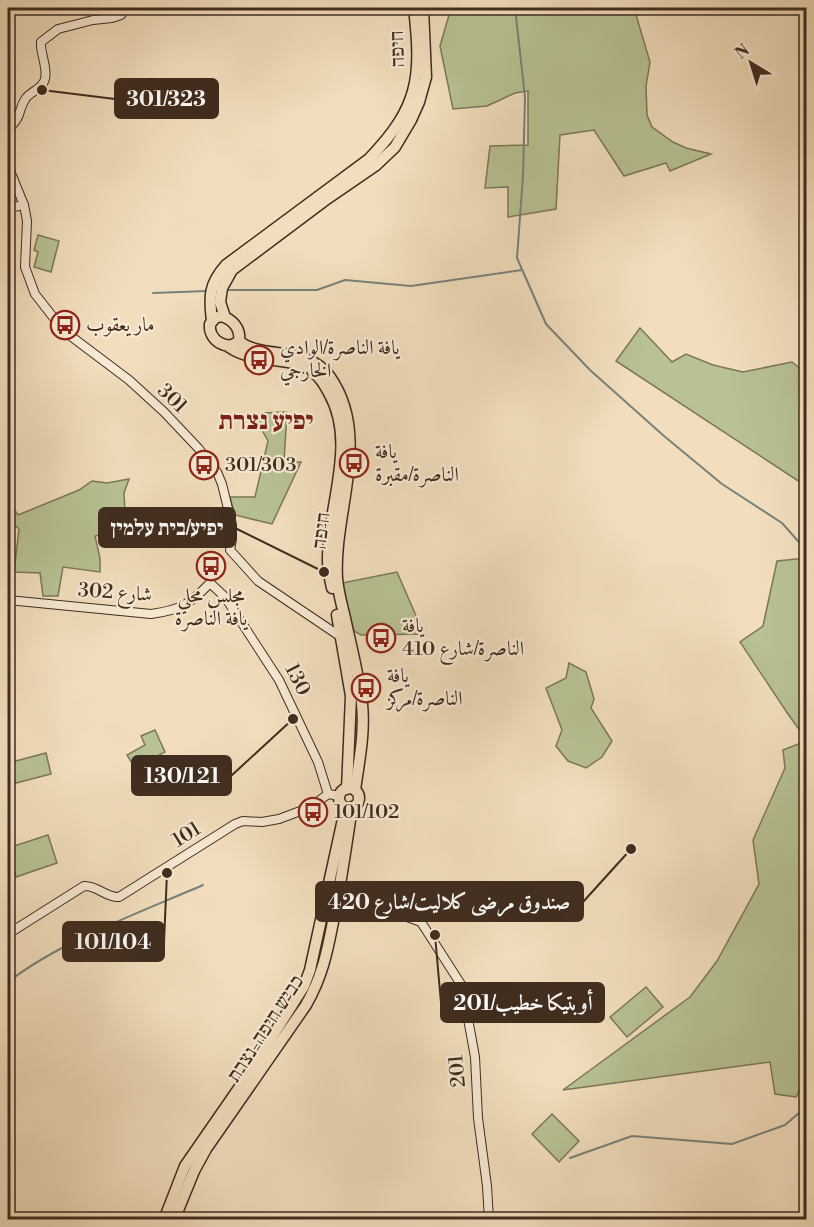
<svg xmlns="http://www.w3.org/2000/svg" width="814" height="1227" font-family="'Libre Bodoni',Amiri,'Frank Ruhl Libre',serif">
<rect width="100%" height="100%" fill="#f2debd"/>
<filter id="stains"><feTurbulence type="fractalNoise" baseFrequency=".00333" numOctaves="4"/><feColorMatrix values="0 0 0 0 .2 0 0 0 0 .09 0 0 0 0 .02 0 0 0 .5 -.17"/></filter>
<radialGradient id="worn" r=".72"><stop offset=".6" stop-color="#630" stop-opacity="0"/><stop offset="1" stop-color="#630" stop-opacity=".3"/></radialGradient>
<g fill="#b8c293" stroke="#7c7759" stroke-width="1.5">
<polygon points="451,8 634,8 650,62 646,86 647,115 652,127 673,142 686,148 711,154 670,171 666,163 624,176 594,130 560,135 556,209 508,217 508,187 485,188 490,146 528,145 528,91 515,93 487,106 453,109 440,46"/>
<polygon points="38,235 59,241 51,272 34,267 38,252 34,250"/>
<polygon points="640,328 672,362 686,354 713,365 743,372 792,362 806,373 806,486 616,361"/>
<polygon points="287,412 284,462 301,462 272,524 235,515 230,497 255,497 268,441 257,421 261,413"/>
<polygon points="129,479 124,493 125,511 120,531 95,536 100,558 100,572 63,567 58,596 43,596 40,573 14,572 19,529 8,519 8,500 18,515 79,490 92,481 107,483"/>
<polygon points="806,558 806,739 788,714 740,642 763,626 777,561"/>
<polygon points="397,572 424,634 361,635 354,631 342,583"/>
<polygon points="569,663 586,672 594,699 591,708 612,741 602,757 586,768 568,761 556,746 562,730 546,688 566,678"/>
<polygon points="155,730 165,752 135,768 127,755 145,745 141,736"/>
<polygon points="806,741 806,1077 796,1097 775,1094 770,1062 563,1090 690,997 717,961 759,884 753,840 785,768 783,750"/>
<polygon points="46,753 51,774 12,784 8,763"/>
<polygon points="48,835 57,863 16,877 8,848"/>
<polygon points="646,987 663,1007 627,1037 610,1017"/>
<polygon points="552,1114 579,1141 559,1162 532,1134"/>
</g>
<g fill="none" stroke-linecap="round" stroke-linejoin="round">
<g stroke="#77827b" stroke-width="2">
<polyline points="515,8 525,97 523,176 517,258 546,324 590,370 664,436 722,484 782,523 806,550"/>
<polyline points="225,290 317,290 345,280 411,286 522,270"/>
<polyline points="153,293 207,291"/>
<path d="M8 982C61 941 141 912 203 885"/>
<polyline points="570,1158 632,1136 732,1144 785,1125 806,1107"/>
</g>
<g stroke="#3f2c1f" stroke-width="10">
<g id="secondary">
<path d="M8 129C24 115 17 110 26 98 32 91 43 88 45 79 48 67 40 54 41 42L58 29 93 20 112 18 121 15 126 8"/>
<polyline points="8,166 24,205 27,221 25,267 35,294 64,331 129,380 164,412 199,449 217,472 222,484 232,525 232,539 230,550 258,581 341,637"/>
<polyline points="8,208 24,205"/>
<path d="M8 600 151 614C181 610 190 604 210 583L225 597 279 680 318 762 328 794"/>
<polyline points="328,794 340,796"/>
<polyline points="329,889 421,922 462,986 475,1057 478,1118 487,1186 489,1220"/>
<path d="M8 934 84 886C97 885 106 898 119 897L235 824 243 821 262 822 279 819 311 807 328 794"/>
</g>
</g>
<g stroke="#3f2c1f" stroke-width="13">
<g id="highway">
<path d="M221 316C232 319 241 328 239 341 227 352 208 340 210 324L215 318Z"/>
<polyline points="225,317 220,302 222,288 232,270 324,201 375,166 395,147 411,120 419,102 426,77 423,8"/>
<path d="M212 321C209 296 209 284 226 265L369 159C419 107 422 78 414 8"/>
<path d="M239 341C261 360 308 345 330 377 372 437 333 513 337 578 338 593 343 608 346 623 352 650 359 677 362 704 365 733 359 761 355 790"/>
<path d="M229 347C253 364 287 355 312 371 320 377 324 384 329 393 358 444 327 507 328 561 328 570 330 579 332 588"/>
<polyline points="337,615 351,696 347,789"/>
<circle cx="349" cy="798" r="10"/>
<polyline points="164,1220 185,1166 248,1075 304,986 310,970 345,810"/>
<path d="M174 1220 194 1171 206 1149 306 1005C322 977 327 953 333 922 341 884 346 846 352 807"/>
</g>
</g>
<use href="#secondary" stroke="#f7ead4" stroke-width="8"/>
<use href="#highway" stroke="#f2debd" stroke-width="10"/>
</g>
<defs>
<g id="bus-ring" transform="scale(1.5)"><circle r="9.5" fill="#f7ead4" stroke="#8f2418" stroke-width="1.5"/><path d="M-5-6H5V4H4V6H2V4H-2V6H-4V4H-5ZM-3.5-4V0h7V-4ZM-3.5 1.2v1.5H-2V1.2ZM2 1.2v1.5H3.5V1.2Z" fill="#8f2418"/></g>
</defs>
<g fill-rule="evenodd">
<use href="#bus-ring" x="65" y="325"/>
<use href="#bus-ring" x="259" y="360"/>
<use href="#bus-ring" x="354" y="463"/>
<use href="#bus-ring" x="204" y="465"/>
<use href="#bus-ring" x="211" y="566"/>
<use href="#bus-ring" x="381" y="638"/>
<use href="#bus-ring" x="366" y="688"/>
<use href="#bus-ring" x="313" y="812"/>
</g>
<g text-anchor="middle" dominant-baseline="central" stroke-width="4.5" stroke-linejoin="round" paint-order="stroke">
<g font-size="20" fill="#3f2c1f" stroke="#f7ead4">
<text transform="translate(398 49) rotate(-92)">חיפה</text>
<text transform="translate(172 399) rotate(44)">301</text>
<text transform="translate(322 531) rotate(-83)">חיפה</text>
<text transform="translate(115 593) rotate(4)">شارع 302</text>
<text transform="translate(297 680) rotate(63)">130</text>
<text transform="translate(187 835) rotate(-32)">101</text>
<text transform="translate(266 1029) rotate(-57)">כביש חיפה-נצרת</text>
<text transform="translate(458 1071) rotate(-95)">201</text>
</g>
<g font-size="20" fill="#3f2c1f" stroke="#f7ead4" text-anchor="start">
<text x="86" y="325">مار يعقوب</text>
<text x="280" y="348">يافة الناصرة/الوادي<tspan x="280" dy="23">الخارجي</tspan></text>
<text x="375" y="452">يافة<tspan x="375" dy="23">الناصرة/مقبرة</tspan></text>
<text x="225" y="465">301/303</text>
<text x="211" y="596" text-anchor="middle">مجلس محلي<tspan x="211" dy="23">يافة الناصرة</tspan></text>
<text x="402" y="626">يافة<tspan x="402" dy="23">الناصرة/شارع 410</tspan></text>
<text x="387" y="676">يافة<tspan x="387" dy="23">الناصرة/مركز</tspan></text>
<text x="334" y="812">101/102</text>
</g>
<g font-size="26" font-weight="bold" fill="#7a1f14" stroke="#f7ead4">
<text x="266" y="421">יפיע נצרת</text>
</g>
</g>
<path fill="none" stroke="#3f2c1f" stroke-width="2" d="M42 90L115 99M324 572L235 528M293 719L231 776M631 849L583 902M167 873L164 942M435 935L441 1003"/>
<g fill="#3f2c1f" stroke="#f7ead4" stroke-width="2">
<circle cx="42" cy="90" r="6"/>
<circle cx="324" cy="572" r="6"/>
<circle cx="293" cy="719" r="6"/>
<circle cx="631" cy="849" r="6"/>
<circle cx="167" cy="873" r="6"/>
<circle cx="435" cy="935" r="6"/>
</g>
<g fill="#3f2c1f" stroke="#3f2c1f" stroke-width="2">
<rect x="115" y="79" width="103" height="39" rx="6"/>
<rect x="99" y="508" width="136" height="39" rx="6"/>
<rect x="132" y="756" width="99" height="39" rx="6"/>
<rect x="316" y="882" width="267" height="39" rx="6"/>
<rect x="63" y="922" width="101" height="39" rx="6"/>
<rect x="441" y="983" width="163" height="39" rx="6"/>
</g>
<g font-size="21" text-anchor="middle" font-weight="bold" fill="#fff">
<text x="166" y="106">301/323</text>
<text x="167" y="535">יפיע/בית עלמין</text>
<text x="182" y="783">130/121</text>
<text x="449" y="909">صندوق مرضى كلاليت/شارع 420</text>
<text x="113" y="949">101/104</text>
<text x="523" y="1010">أوبتيكا خطيب/201</text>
</g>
<rect width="814" height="1227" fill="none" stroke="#f2debd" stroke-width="30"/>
<rect x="9" y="9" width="796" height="1209" fill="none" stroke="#3f2c1f" stroke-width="3"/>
<rect x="15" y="15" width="784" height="1197" fill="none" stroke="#3f2c1f" stroke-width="1.5"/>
<g transform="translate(751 63) rotate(322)" stroke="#f7ead4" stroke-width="4.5" paint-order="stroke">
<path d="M0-4.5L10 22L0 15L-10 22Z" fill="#3f2c1f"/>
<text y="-9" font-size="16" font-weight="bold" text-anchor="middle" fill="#3f2c1f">N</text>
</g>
<rect width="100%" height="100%" filter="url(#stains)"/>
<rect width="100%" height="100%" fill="url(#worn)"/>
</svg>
